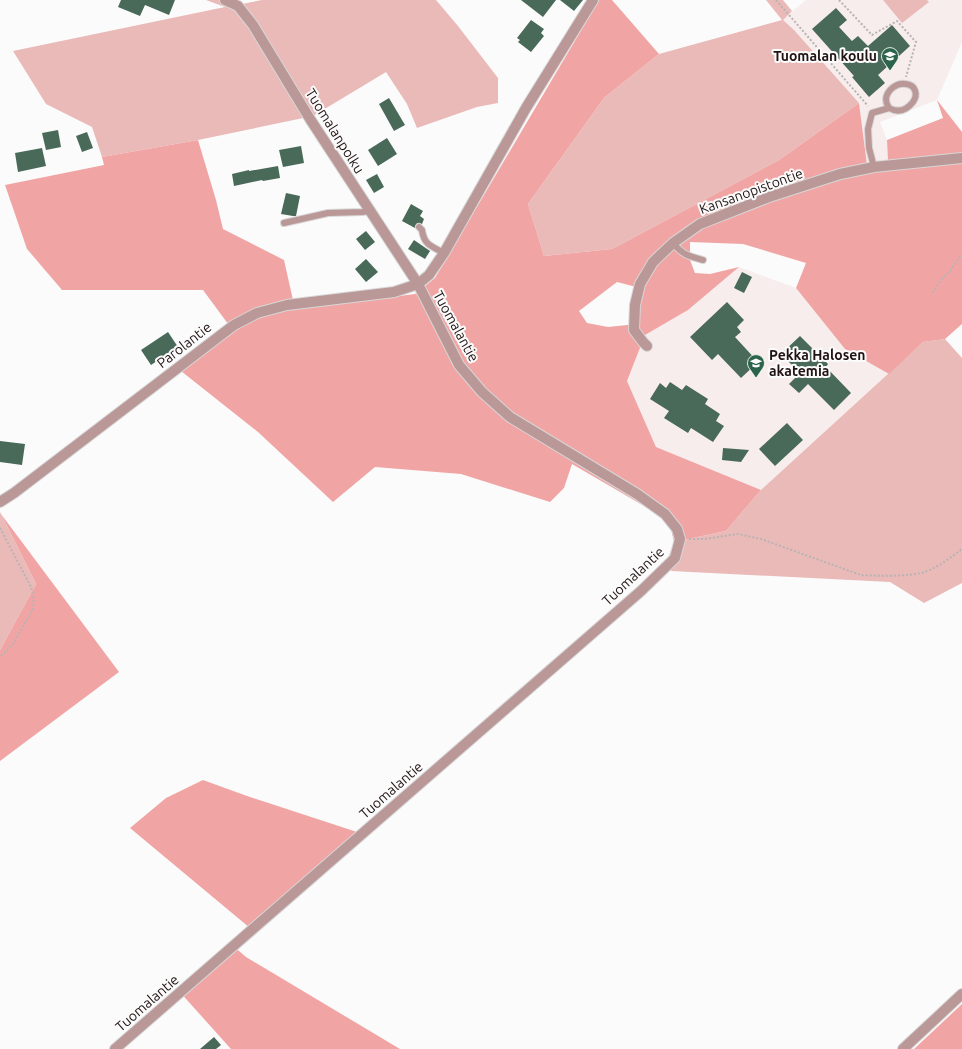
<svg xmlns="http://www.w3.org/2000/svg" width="962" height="1049" font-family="Ubuntu,sans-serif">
<rect width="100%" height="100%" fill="#fbfbfb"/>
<g fill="#f7eded">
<polygon points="806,0 962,0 962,42 937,100 880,122 887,140 888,163 867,165 859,103 794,30 782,20"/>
<polygon points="739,267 796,288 845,349 889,374 761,490 656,447 627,381 645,335 688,310"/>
</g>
<g fill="#eabab8">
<polygon points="206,0 232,0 227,7 262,0 436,0 458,26 498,78 498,103 477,107 417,128 407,104 386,72 313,116 198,140 102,157 92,127 46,104 13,51 225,7"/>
<polygon points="766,0 783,0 792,11 783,20 794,30 859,103 779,160 612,249 544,256 528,204 604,98 659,54 782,20"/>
<polygon points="883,0 927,0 929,2 902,23"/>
<polygon points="945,339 962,358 962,583 924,603 890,582 671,571 669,555 674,542 726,531 761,490 923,342"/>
<polygon points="0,512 36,584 0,650"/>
</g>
<g fill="#f0a5a4" fill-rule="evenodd">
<path d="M599 0H612L659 54 604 98 528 204 544 256 612 249 779 160 859 103 867 165 888 162 887 140 943 118 937 100 962 132V324L945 339 923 342 889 374 845 349 796 288 806 263 743 244 690 242V260L695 273 710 274 739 267 688 310 645 335 627 381 656 447 761 490 726 531 674 542 671 529 663 517 572 464 564 488 550 502 461 474 375 467 333 502 258 432 181 371 234 332 203 290H62L27 249 5 185 104 165 102 157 198 140 216 200 223 229 284 260 295 309 415 294 435 278ZM617 282 644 289 637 312V324L608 327 587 323 579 311Z"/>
<polygon points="1,514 119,672 0,761 0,650 36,584"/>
<polygon points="203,780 247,796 360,833 250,928 130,828 166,798"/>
<polygon points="232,945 246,957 400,1049 231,1049 178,990"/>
<polygon points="962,1004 962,1049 914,1049"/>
</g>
<g fill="#496959">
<polygon points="121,0 175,0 169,15 145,5 140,16 118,7"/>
<polygon points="521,0 556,0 543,17"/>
<polygon points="560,0 583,0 574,11"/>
<polygon points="836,8 847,20 839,27 852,41 858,36 868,46 892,25 910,46 878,75 885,83 869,97 852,77 854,76 812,29"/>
<polygon points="531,20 544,29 541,33 544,36 531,52 518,42 520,40 517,38"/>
<polygon points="389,98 405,125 394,131 379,104"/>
<polygon points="58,130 61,147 46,150 42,133"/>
<polygon points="87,132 93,148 82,152 76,136"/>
<polygon points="387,138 397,154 378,166 368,150"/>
<polygon points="301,146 304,163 283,167 279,150"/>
<polygon points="42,148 46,166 18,172 15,153"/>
<polygon points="278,166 280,178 263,181 262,180 234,186 232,174 249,170 249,171"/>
<polygon points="377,174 384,187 374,193 366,180"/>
<polygon points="286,193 300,196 296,216 293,216 281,214"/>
<polygon points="411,204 423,211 420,216 424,219 422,224 418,223 416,224 415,228 402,221"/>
<polygon points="366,231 375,242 365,250 356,239"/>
<polygon points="414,240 430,251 425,259 408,249"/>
<polygon points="366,259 378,272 366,282 355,269"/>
<polygon points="742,272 752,277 744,293 734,288"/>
<polygon points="727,302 744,320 737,327 741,332 735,337 758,362 741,378 718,354 712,360 690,337"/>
<polygon points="168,332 178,347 151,365 141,350"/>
<polygon points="800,336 828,364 826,367 851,393 834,410 808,384 799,393 789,384 800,373 781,354"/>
<polygon points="670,382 682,390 686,385 708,399 705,404 720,414 716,421 724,426 713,442 691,428 688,433 664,418 669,411 650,399 660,383 666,388"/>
<polygon points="787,423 803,440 775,466 759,449"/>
<polygon points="0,441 25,444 22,465 0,462"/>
<polygon points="723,448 749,450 741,462 722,460"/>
<polygon points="214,1037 221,1045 216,1049 200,1049"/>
</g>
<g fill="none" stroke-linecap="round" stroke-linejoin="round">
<g stroke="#d8d6d6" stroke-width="8">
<g id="service">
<path d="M874 167 869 148 868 129 872 113 889 108C898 113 906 111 913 102 918 95 916 85 906 84 897 82 887 90 886 99 886 102 887 105 889 108"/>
<polyline points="284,223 328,213 362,212 370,211"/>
<path d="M419 227 422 230C424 245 431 246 444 253"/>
<path d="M673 243C683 255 688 256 703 260"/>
</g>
</g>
<g stroke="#d8d6d6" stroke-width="12">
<g id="minor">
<polyline points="647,346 643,342 634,330 635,305 640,284 653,262 673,243 700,224 769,197 840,174 874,167 962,158"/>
<polyline points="0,502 14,493 234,325 257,313 287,305 394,292 418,284 310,119 253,25 238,6 225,0"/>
<polyline points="115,1049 641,591 675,558 680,539 677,529 665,514 637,494 510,417 482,392 459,365 418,284 429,275 444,253 526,108 593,0"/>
</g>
</g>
<g stroke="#d8d6d6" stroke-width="12">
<polyline id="tertiary" points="903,1049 962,994"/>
</g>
<g stroke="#b8b3b3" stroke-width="2" stroke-dasharray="2 2" stroke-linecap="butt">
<polyline points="776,0 868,106"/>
<polyline points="839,0 872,35 897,21 916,42 906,77"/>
<polyline points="933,293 939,282 950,271 962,254"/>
<polyline points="0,528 31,587 34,599 32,611 13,644 0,657"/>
<path d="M689 539H705L738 534 761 539 861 575C878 576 913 577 927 571 940 566 951 557 962 549"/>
</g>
<use href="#service" stroke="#b99897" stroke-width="6"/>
<use href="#minor" stroke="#b99897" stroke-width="10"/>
<use href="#tertiary" stroke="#b99897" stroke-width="10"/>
</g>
<defs>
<g id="school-pin" transform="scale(0.9)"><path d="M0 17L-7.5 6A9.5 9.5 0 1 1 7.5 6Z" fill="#2c634b" stroke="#fbfbfb"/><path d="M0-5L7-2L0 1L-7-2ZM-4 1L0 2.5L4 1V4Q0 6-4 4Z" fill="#fff"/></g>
</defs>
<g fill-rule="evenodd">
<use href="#school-pin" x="890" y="56"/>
<use href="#school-pin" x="756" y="363"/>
</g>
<g text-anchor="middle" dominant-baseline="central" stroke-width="4" stroke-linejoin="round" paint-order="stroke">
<g font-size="14" font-weight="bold" fill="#211313" stroke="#fbfbfb" text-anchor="end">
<text x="877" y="56">Tuomalan koulu</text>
<text x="769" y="355" text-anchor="start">Pekka Halosen<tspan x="769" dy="16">akatemia</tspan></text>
</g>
<g font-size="14" fill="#211313" stroke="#fbfbfb">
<text transform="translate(335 131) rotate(58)">Tuomalanpolku</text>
<text transform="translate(751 191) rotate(-20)">Kansanopistontie</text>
<text transform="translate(456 326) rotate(61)">Tuomalantie</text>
<text transform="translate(184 345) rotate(-38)">Parolantie</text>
<text transform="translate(633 576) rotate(-43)">Tuomalantie</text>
<text transform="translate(391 790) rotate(-41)">Tuomalantie</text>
<text transform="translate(147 1003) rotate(-41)">Tuomalantie</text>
</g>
</g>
</svg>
